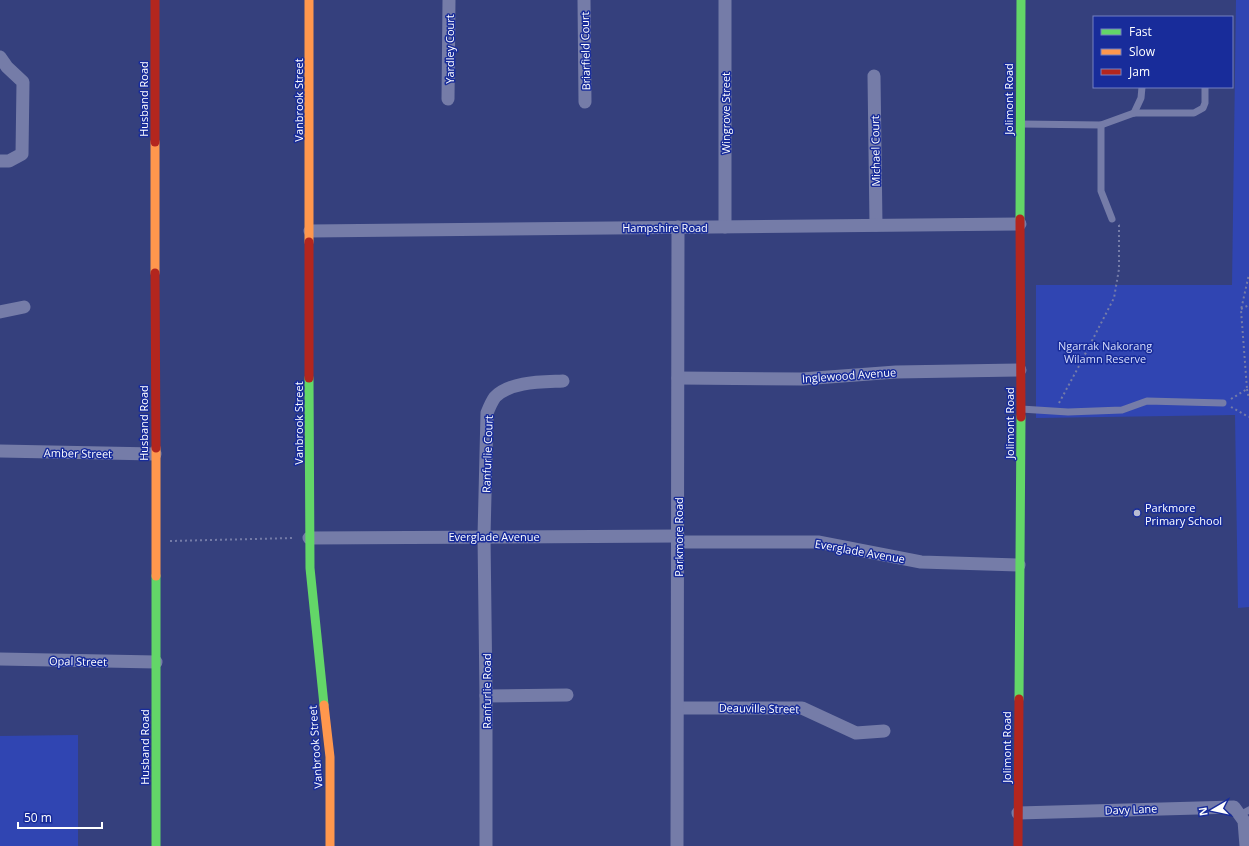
<svg xmlns="http://www.w3.org/2000/svg" width="1249" height="846" font-family="'Open Sans',sans-serif">
<rect width="100%" height="100%" fill="#35407d"/>
<g fill="#3045b2">
<polygon points="1236,0 1249,0 1249,607 1238,608 1235,415 1036,418 1036,285 1232,285"/>
<polygon points="78,735 78,846 0,846 0,736"/>
</g>
<g fill="none" stroke-linecap="round" stroke-linejoin="round">
<g stroke="#757ca8" stroke-width="2" stroke-dasharray="2 3" stroke-linecap="butt">
<polyline points="1241,309 1249,305"/>
<polyline points="1247,389 1249,399"/>
<polyline points="1231,399 1247,389 1241,310 1249,274"/>
<polyline points="1059,403 1079,366 1114,298 1119,269 1119,225 1118,224"/>
<polyline points="1231,407 1249,417"/>
<polyline points="170,541 294,538"/>
</g>
<g stroke="#757ca8" stroke-width="7">
<polyline points="1134,113 1141,98 1142,87"/>
<polyline points="1020,124 1101,125 1134,113 1194,113 1203,108 1205,103 1205,87"/>
<polyline points="1101,125 1101,191 1112,219"/>
<polyline points="1021,409 1068,412 1122,410 1147,401 1223,403"/>
<polyline points="1240,815 1249,810"/>
</g>
<g stroke="#757ca8" stroke-width="13">
<polyline points="584,0 585,102"/>
<polyline points="0,57 7,67 23,82 22,154 9,161 0,161"/>
<polyline points="874,76 876,225"/>
<polyline points="448,99 449,0"/>
<polyline points="725,227 725,0"/>
<polyline points="310,231 1020,224"/>
<polyline points="0,312 24,307"/>
<polyline points="678,378 802,379 896,372 1020,370"/>
<polyline points="0,451 155,454"/>
<polyline points="309,538 678,536"/>
<polyline points="678,542 818,542 921,562 1019,565"/>
<polyline points="0,659 156,662"/>
<polyline points="486,696 567,695"/>
<polyline points="678,708 802,708 856,733 884,731"/>
<polyline points="1018,813 1234,807 1244,821 1246,846"/>
<path d="M486 846V696L484 536 487 413C489 408 492 401 495 397 511 381 543 382 563 381"/>
<polyline points="677,846 678,227"/>
</g>
<g stroke="#63d668" stroke-width="9">
<polyline points="1020,219 1021,0"/>
<polyline points="309,378 310,568 324,705"/>
<polyline points="156,576 156,846"/>
<polyline points="1019,699 1021,417"/>
</g>
<g stroke="#ff974d" stroke-width="9">
<polyline points="309,0 309,242"/>
<polyline points="155,142 155,273"/>
<polyline points="156,448 156,576"/>
<polyline points="324,705 330,757 330,846"/>
</g>
<g stroke="#b3261e" stroke-width="9">
<polyline points="155,0 155,142"/>
<polyline points="1020,219 1021,417"/>
<polyline points="309,242 309,378"/>
<polyline points="155,273 156,448"/>
<polyline points="1018,846 1019,699"/>
</g>
</g>
<circle fill="#b8bcd2" stroke="#182c9a" stroke-width="1.5" cx="1137" cy="513" r="4"/>
<g text-anchor="middle" dominant-baseline="central" stroke-width="3" stroke-linejoin="round" paint-order="stroke">
<g font-size="11" fill="#fff" stroke="#182c9a">
<text transform="translate(449 49) rotate(-90)">Yardley Court</text>
<text transform="translate(585 51) rotate(-91)">Briarfield Court</text>
<text transform="translate(143 99) rotate(-90)">Husband Road</text>
<text transform="translate(1008 99) rotate(-90)">Jolimont Road</text>
<text transform="translate(298 100) rotate(-90)">Vanbrook Street</text>
<text transform="translate(725 113) rotate(-90)">Wingrove Street</text>
<text transform="translate(875 151) rotate(-91)">Michael Court</text>
<text x="665" y="227">Hampshire Road</text>
<text transform="translate(849 375) rotate(-4)">Inglewood Avenue</text>
<text transform="translate(143 423) rotate(-90)">Husband Road</text>
<text transform="translate(298 423) rotate(-90)">Vanbrook Street</text>
<text transform="translate(1009 423) rotate(-90)">Jolimont Road</text>
<text transform="translate(78 453) rotate(1)">Amber Street</text>
<text transform="translate(487 454) rotate(-88)">Ranfurlie Court</text>
<text x="494" y="536">Everglade Avenue</text>
<text transform="translate(678 537) rotate(-90)">Parkmore Road</text>
<text transform="translate(860 551) rotate(10)">Everglade Avenue</text>
<text transform="translate(78 661) rotate(1)">Opal Street</text>
<text transform="translate(486 691) rotate(-90)">Ranfurlie Road</text>
<text transform="translate(759 708) rotate(1)">Deauville Street</text>
<text transform="translate(144 747) rotate(-90)">Husband Road</text>
<text transform="translate(315 747) rotate(-94)">Vanbrook Street</text>
<text transform="translate(1006 747) rotate(-90)">Jolimont Road</text>
<text transform="translate(1131 809) rotate(-2)">Davy Lane</text>
</g>
<g font-size="11" fill="#d5dcfc" stroke="#182c9a">
<text x="1105" y="345">Ngarrak Nakorang<tspan x="1105" dy="13">Wilamn Reserve</tspan></text>
</g>
<g font-size="11" fill="#fff" stroke="#182c9a" text-anchor="start">
<text x="1145" y="507">Parkmore<tspan x="1145" dy="13">Primary School</tspan></text>
</g>
</g>
<rect x="1093" y="16" width="140" height="72" fill="#182c9a" stroke="#7480c2"/>
<rect x="1101" y="29" width="20" height="6" fill="#63d668" stroke="#7480c2"/>
<text x="1129" y="36" font-size="12" fill="#ffffff">Fast</text>
<rect x="1101" y="49" width="20" height="6" fill="#ff974d" stroke="#7480c2"/>
<text x="1129" y="56" font-size="12" fill="#ffffff">Slow</text>
<rect x="1101" y="69" width="20" height="6" fill="#b3261e" stroke="#7480c2"/>
<text x="1129" y="76" font-size="12" fill="#ffffff">Jam</text>
<g transform="translate(1213 810) rotate(261)" stroke="#182c9a" stroke-width="3" paint-order="stroke">
<path d="M0-3L7 15L0 10L-7 15Z" fill="#ffffff"/>
<text y="-6" font-size="11" font-weight="bold" text-anchor="middle" fill="#ffffff">N</text>
</g>
<path d="M18 822v6h84v-6" fill="none" stroke="#ffffff" stroke-width="2"/>
<text x="24" y="822" font-size="12" fill="#ffffff" stroke="#182c9a" stroke-width="3" paint-order="stroke">50 m</text>
</svg>
